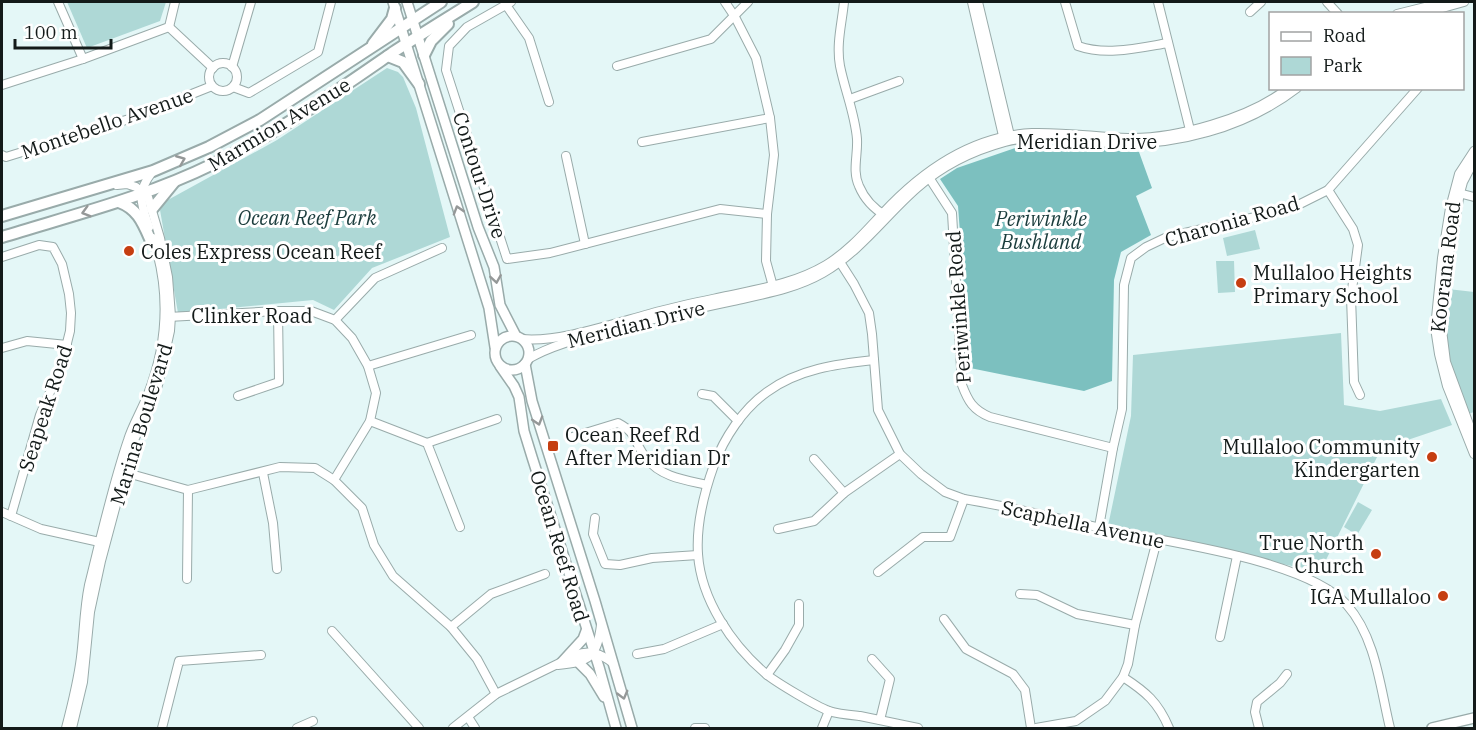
<svg xmlns="http://www.w3.org/2000/svg" width="1476" height="730" font-family="'IBM Plex Serif',serif">
<rect width="100%" height="100%" fill="#e4f7f7"/>
<g fill="#aed8d6">
<polygon points="67,2 166,2 160,21 87,48"/>
<polygon points="387,68 398,72 403,77 416,108 450,237 372,268 334,310 313,300 178,313 160,210 166,201 277,140"/>
<polygon points="1255,230 1260,249 1227,256 1223,238"/>
<polygon points="1216,261 1234,261 1235,292 1218,293"/>
<path d="M1448 289 1474 292V412L1468 414C1451 368 1440 339 1448 289Z"/>
<polygon points="1341,333 1344,405 1380,411 1441,399 1452,425 1381,449 1321,570 1292,566 1108,526 1131,416 1133,355"/>
<polygon points="1358,502 1372,510 1357,535 1344,527"/>
</g>
<polygon fill="#7cc0bf" points="1024,145 1139,152 1152,188 1136,196 1151,235 1121,252 1114,280 1112,381 1084,391 970,368 958,206 940,179 957,168"/>
<g fill="none" stroke-linecap="round" stroke-linejoin="round">
<g stroke="#99abaa" stroke-width="10">
<g id="minor">
<polyline points="58,2 83,59"/>
<polyline points="511,2 467,27 449,46 446,70 507,259 550,253 720,209 767,214"/>
<polyline points="725,2 735,17 756,58 770,118 774,155 767,214 766,261 774,290"/>
<path d="M844 2C842 23 836 44 840 66 845 91 855 114 857 139 858 155 852 171 859 186 864 198 874 209 886 216"/>
<polyline points="972,2 1004,140"/>
<polyline points="978,2 1011,140"/>
<path d="M1065 2 1078 46C1106 56 1138 48 1168 43"/>
<polyline points="1158,2 1191,134"/>
<polyline points="1327,2 1338,14"/>
<polyline points="506,5 529,38 549,102"/>
<polyline points="1250,12 1261,2"/>
<polyline points="1397,14 1445,2"/>
<polyline points="1421,14 1464,2"/>
<polyline points="169,27 213,68"/>
<circle cx="223" cy="77" r="14"/>
<polyline points="617,66 711,39 748,2"/>
<polyline points="232,67 251,2"/>
<polyline points="2,85 83,59 169,27 175,2"/>
<polyline points="233,87 249,93 318,52 331,2"/>
<polyline points="850,99 899,81"/>
<polyline points="642,142 770,118"/>
<polyline points="1474,151 1459,174 1450,208 1442,258 1435,328 1439,354 1447,386 1474,454"/>
<polyline points="2,155 6,157 129,119 212,86"/>
<polyline points="566,156 585,244"/>
<path d="M928 176 952 213 962 385C968 401 973 410 990 417L1113 448"/>
<polyline points="1328,190 1353,229 1358,245 1351,297 1354,382 1360,395"/>
<polyline points="1455,192 1474,197"/>
<path d="M149 227C141 204 136 193 152 172"/>
<polyline points="2,257 39,245 53,247 62,264 69,294 71,313 70,331 61,367 40,415 11,516"/>
<path d="M838 259 854 284 869 313 872 334 878 410 900 454 921 474 945 492 964 499C1017 508 1068 521 1120 532 1178 544 1308 561 1347 605 1376 638 1380 687 1390 728"/>
<polyline points="1445,277 1460,193 1463,182 1474,161"/>
<polyline points="168,317 278,311 311,311 335,320 352,338 368,366 376,393 370,421 334,480"/>
<polyline points="335,320 375,278 442,248"/>
<polyline points="1441,322 1446,362 1474,438"/>
<path d="M522 339C562 343 623 320 664 310 683 305 703 301 722 297 758 289 794 284 826 265 849 251 865 232 883 213 923 170 972 136 1032 133 1065 132 1096 137 1128 138 1176 139 1251 118 1288 88"/>
<polyline points="2,348 27,341 67,345"/>
<path d="M528 359C552 345 578 339 605 332 647 320 690 310 733 301 764 294 795 289 823 273 861 251 885 216 917 188 942 166 972 151 1005 142 1038 133 1075 141 1109 143 1174 147 1245 128 1297 88"/>
<path d="M874 360C837 364 798 369 767 392 743 409 724 438 714 465 704 493 696 524 698 554 701 600 732 645 766 674 777 683 816 706 829 711 838 714 850 715 860 716 880 720 899 724 918 728"/>
<polyline points="368,366 471,335"/>
<polyline points="702,394 713,396 738,421"/>
<polyline points="238,396 279,382 278,311"/>
<polyline points="370,421 427,443 460,527"/>
<path d="M569 438 618 423C639 434 633 443 647 459 661 477 685 480 707 485"/>
<polyline points="427,443 497,419"/>
<polyline points="814,459 844,493"/>
<polyline points="120,471 188,490 280,467 315,468 334,480 362,508 374,545 393,576 451,627 477,659 496,694"/>
<polyline points="263,473 273,523 277,569"/>
<polyline points="2,512 41,529 104,543"/>
<polyline points="595,518 593,534 605,564 620,565 652,558 698,555"/>
<polyline points="1099,527 1113,448 1122,409 1124,285 1131,258 1146,247 1167,237 1290,209 1328,190 1418,88"/>
<polyline points="778,529 814,521 844,493 900,454"/>
<polyline points="878,572 923,537 950,537 964,499"/>
<polyline points="187,579 188,490"/>
<polyline points="1020,594 1037,595 1077,614 1135,625"/>
<polyline points="944,619 966,649 1013,674 1025,690 1031,728"/>
<polyline points="451,627 491,594 545,574"/>
<polyline points="332,631 419,728"/>
<polyline points="1220,637 1237,556"/>
<polyline points="637,654 664,649 723,624"/>
<polyline points="872,659 890,679 880,720"/>
<path d="M558 665C590 662 597 657 601 625"/>
<polyline points="767,675 785,650 799,625 799,604"/>
<path d="M1123 677C1146 692 1158 702 1169 728"/>
<polyline points="468,717 475,728"/>
<path d="M66 728C72 705 78 682 81 657 84 633 84 609 89 585 101 537 112 487 128 440 133 424 142 410 148 394 168 343 170 290 153 238"/>
<polyline points="72,728 83,682 90,612 101,561 132,445 158,385 170,331 171,316 168,277 160,238 148,197 136,187 127,184 117,185"/>
<polyline points="162,728 179,661 261,655"/>
<polyline points="297,728 313,721"/>
<path d="M453 728 496 694 576 655C590 649 601 654 613 663"/>
<polyline points="695,728 705,728"/>
<polyline points="822,728 829,711"/>
<polyline points="1036,728 1076,721 1105,701 1123,677 1128,664 1135,625 1157,540"/>
<polyline points="1259,728 1255,712 1257,702 1280,683 1287,674"/>
</g>
</g>
<g stroke="#99abaa" stroke-width="12">
<g id="major">
<polyline points="393,2 489,308 495,347"/>
<polyline points="407,2 478,227 494,267 500,305 516,336"/>
<circle cx="512" cy="353" r="17"/>
<polyline points="525,364 532,401 595,601 632,728"/>
<polyline points="500,366 514,386 519,397 524,431 532,457 599,667 616,728"/>
<polyline points="578,662 590,674 604,697"/>
<polyline points="561,663 583,639 586,631"/>
<polyline points="1432,728 1474,718"/>
</g>
</g>
<g stroke="#99abaa" stroke-width="14">
<g id="highway">
<polyline points="373,44 392,19 395,8"/>
<polyline points="424,55 431,41 448,24"/>
<polyline points="388,56 403,62 419,84"/>
<path d="M119 202C138 209 143 223 151 241L154 242"/>
<polyline points="152,209 174,182"/>
<polyline points="2,216 153,171 209,147 260,120 441,2"/>
<path d="M2 237C73 215 146 197 213 164 276 134 334 93 392 53 418 36 446 19 473 2"/>
</g>
</g>
<use href="#minor" stroke="#fff" stroke-width="8"/>
<use href="#major" stroke="#fff" stroke-width="9"/>
<use href="#highway" stroke="#fff" stroke-width="10"/>
</g>
<defs><path id="oneway-chevron" d="M-2-3.5L2.5 0L-2 3.5" fill="none" stroke-width="1.6" stroke-linecap="round" stroke-linejoin="round" transform="scale(1.5)"/></defs>
<g stroke="#959898">
<use href="#oneway-chevron" transform="translate(181 160) rotate(-22)"/>
<use href="#oneway-chevron" transform="translate(458 210) rotate(-107)"/>
<use href="#oneway-chevron" transform="translate(86 212) rotate(164)"/>
<use href="#oneway-chevron" transform="translate(496 279) rotate(81)"/>
<use href="#oneway-chevron" transform="translate(538 421) rotate(73)"/>
<use href="#oneway-chevron" transform="translate(623 695) rotate(75)"/>
</g>
<g fill="#c63e11" stroke="#fff" stroke-width="2">
<circle cx="129" cy="251" r="6"/>
<circle cx="1241" cy="283" r="6"/>
<rect x="547" y="440" width="12" height="12" rx="3"/>
<circle cx="1432" cy="457" r="6"/>
<circle cx="1376" cy="554" r="6"/>
<circle cx="1443" cy="596" r="6"/>
</g>
<g text-anchor="middle" dominant-baseline="central" stroke-width="6" stroke-linejoin="round" paint-order="stroke">
<g font-size="20" fill="#131a19" stroke="#fff">
<text transform="translate(107 123) rotate(-19)">Montebello Avenue</text>
<text transform="translate(279 124) rotate(-31)">Marmion Avenue</text>
<text x="1087" y="141">Meridian Drive</text>
<text transform="translate(480 175) rotate(72)">Contour Drive</text>
<text transform="translate(1232 221) rotate(-16)">Charonia Road</text>
<text transform="translate(1445 267) rotate(-83)">Koorana Road</text>
<text transform="translate(958 307) rotate(-94)">Periwinkle Road</text>
<text x="252" y="315">Clinker Road</text>
<text transform="translate(636 324) rotate(-14)">Meridian Drive</text>
<text transform="translate(45 408) rotate(-72)">Seapeak Road</text>
<text transform="translate(141 424) rotate(-73)">Marina Boulevard</text>
<text transform="translate(1083 524) rotate(12)">Scaphella Avenue</text>
<text transform="translate(560 546) rotate(73)">Ocean Reef Road</text>
</g>
<g font-size="20" font-style="italic" fill="#1a3c3c" stroke="#fff">
<text x="307" y="217">Ocean Reef Park</text>
<text x="1041" y="218">Periwinkle<tspan x="1041" dy="23">Bushland</tspan></text>
</g>
<g font-size="20" fill="#131a19" stroke="#fff" text-anchor="start">
<text x="141" y="251">Coles Express Ocean Reef</text>
<text x="1253" y="272">Mullaloo Heights<tspan x="1253" dy="23">Primary School</tspan></text>
<text x="565" y="434">Ocean Reef Rd<tspan x="565" dy="23">After Meridian Dr</tspan></text>
<text x="1420" y="446" text-anchor="end">Mullaloo Community<tspan x="1420" dy="23">Kindergarten</tspan></text>
<text x="1364" y="542" text-anchor="end">True North<tspan x="1364" dy="23">Church</tspan></text>
<text x="1431" y="596" text-anchor="end">IGA Mullaloo</text>
</g>
</g>
<rect width="1476" height="730" fill="none" stroke="#131a19" stroke-width="6"/>
<rect x="1269" y="12" width="195" height="78" fill="#ffffff" stroke="#a1a3a3" stroke-width="1.5"/>
<rect x="1281" y="32" width="30" height="9" fill="#ffffff" stroke="#a1a3a3" stroke-width="1.5"/>
<text x="1323" y="42" font-size="18" fill="#131a19">Road</text>
<rect x="1281" y="57" width="30" height="18" fill="#aed8d6" stroke="#a1a3a3" stroke-width="1.5"/>
<text x="1323" y="72" font-size="18" fill="#131a19">Park</text>
<path d="M15 39v9h96v-9" fill="none" stroke="#131a19" stroke-width="3"/>
<text x="24" y="39" font-size="18" fill="#131a19" stroke="#ffffff" stroke-width="4.5" paint-order="stroke">100 m</text>
</svg>
